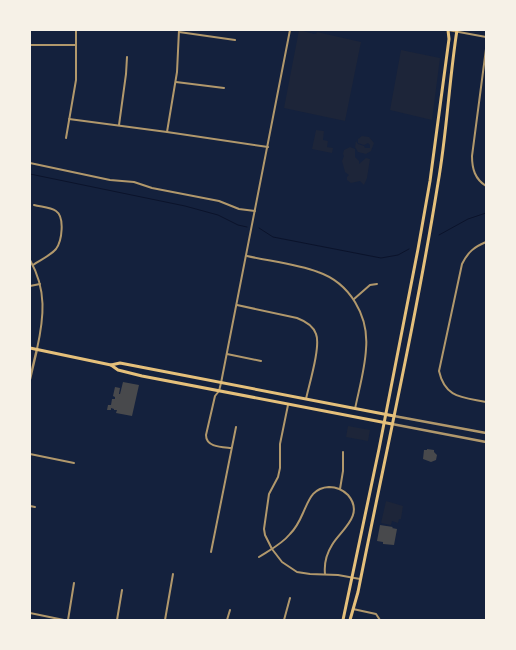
<svg xmlns="http://www.w3.org/2000/svg" width="516" height="650" font-family="Ubuntu,sans-serif">
<rect width="100%" height="100%" fill="#14213d"/>
<g fill="#1d2539">
<polygon points="299,30 314,34 316,34 317,32 361,42 345,121 284,108"/>
<polygon points="401,50 440,58 432,120 390,110"/>
<polygon points="316,130 324,131 323,140 328,141 327,147 333,148 332,153 312,149"/>
<polygon points="362,136 369,137 374,143 371,151 366,154 358,152 355,147 356,141 358,144 364,146 365,148 370,148 370,145 368,143 364,145 358,143 358,139"/>
<polygon points="350,147 355,149 355,157 359,161 359,164 366,158 370,159 367,178 364,185 360,181 351,183 347,180 347,177 349,175 345,172 342,161 344,156 343,154 344,150"/>
<polygon points="348,426 370,430 368,441 346,437"/>
<polygon points="386,501 403,506 401,519 399,519 398,523 392,521 391,525 381,523"/>
</g>
<g fill="none" stroke-linecap="round" stroke-linejoin="round">
<g stroke="#0b132b" stroke-width="1">
<polyline points="30,174 185,206 218,215 238,225 247,227"/>
<polyline points="259,228 273,237 381,258 398,255 409,249"/>
<polyline points="439,235 468,219 486,213"/>
</g>
</g>
<g fill="#48494c">
<polygon points="123,382 139,385 132,416 116,413 117,410 114,410 114,409 111,408 111,410 107,410 108,405 111,405 112,399 115,399 115,397 113,396 115,387 120,388 119,394 120,394"/>
<polygon points="427,449 434,450 434,452 437,455 436,460 431,462 423,459 424,450 427,450"/>
<polygon points="380,525 393,527 392,528 397,529 394,545 383,544 383,542 377,541"/>
</g>
<g fill="none" stroke-linecap="round" stroke-linejoin="round">
<g stroke="#b1986c" stroke-width="2">
<polyline points="448,30 486,37"/>
<polyline points="179,32 235,40"/>
<polyline points="30,45 76,45"/>
<path d="M486 49 472 156C472 169 475 179 486 186"/>
<polyline points="176,82 224,88"/>
<polyline points="69,119 167,132 268,147"/>
<polyline points="119,125 126,74 127,57"/>
<polyline points="167,132 177,72 179,30"/>
<polyline points="66,138 76,80 76,30"/>
<polyline points="30,163 110,180 134,182 152,188 219,201 239,209 255,211"/>
<path d="M486 242C474 247 468 252 462 264L439 371C445 398 462 397 486 402"/>
<path d="M247 256C269 261 297 264 318 272 350 283 369 316 366 349 365 369 359 389 355 409"/>
<path d="M30 260C47 290 44 317 37 349"/>
<path d="M33 265C40 260 50 256 56 249 62 241 65 217 56 211 50 207 41 207 34 205"/>
<polyline points="30,286 40,284"/>
<polyline points="354,299 370,285 377,284"/>
<path d="M237 305 297 318C305 321 313 325 316 334 321 346 309 385 306 399"/>
<polyline points="227,354 261,361"/>
<polyline points="288,405 280,444 280,468 278,477 269,494 264,529 265,535 272,549 282,562 297,572 310,574 338,575 360,579"/>
<path d="M231 448C221 447 206 447 206 435L215 396 219 391 221 383 290 30"/>
<polyline points="30,454 74,463"/>
<polyline points="340,489 343,471 343,452"/>
<polyline points="30,506 35,507"/>
<polyline points="211,552 236,427"/>
<path d="M259 557C270 550 282 544 290 534 296 528 300 520 303 513 309 500 312 488 329 487 336 487 343 490 348 495 365 515 341 530 332 545 327 553 324 564 325 574"/>
<polyline points="353,609 376,614 380,620"/>
<polyline points="30,613 64,620"/>
<polyline points="68,620 74,583"/>
<polyline points="117,620 122,590"/>
<polyline points="165,620 173,574"/>
<polyline points="227,620 230,610"/>
<polyline points="284,620 290,598"/>
</g>
<g stroke="#b1986c" stroke-width="2.5">
<polyline points="30,379 37,349"/>
<polyline points="394,416 486,433"/>
<polyline points="392,424 486,442"/>
</g>
<g stroke="#e5c07b" stroke-width="3">
<polyline points="30,348 111,365 118,370 142,376 392,424"/>
<polyline points="111,365 120,363 394,416"/>
<polyline points="343,620 379,449 418,249 430,181 449,39 448,30"/>
<path d="M350 620 358 592C385 456 416 320 438 183 447 132 449 81 457 30"/>
</g>
</g>
<rect width="516" height="650" fill="none" stroke="#f6f1e7" stroke-width="62"/>
</svg>
